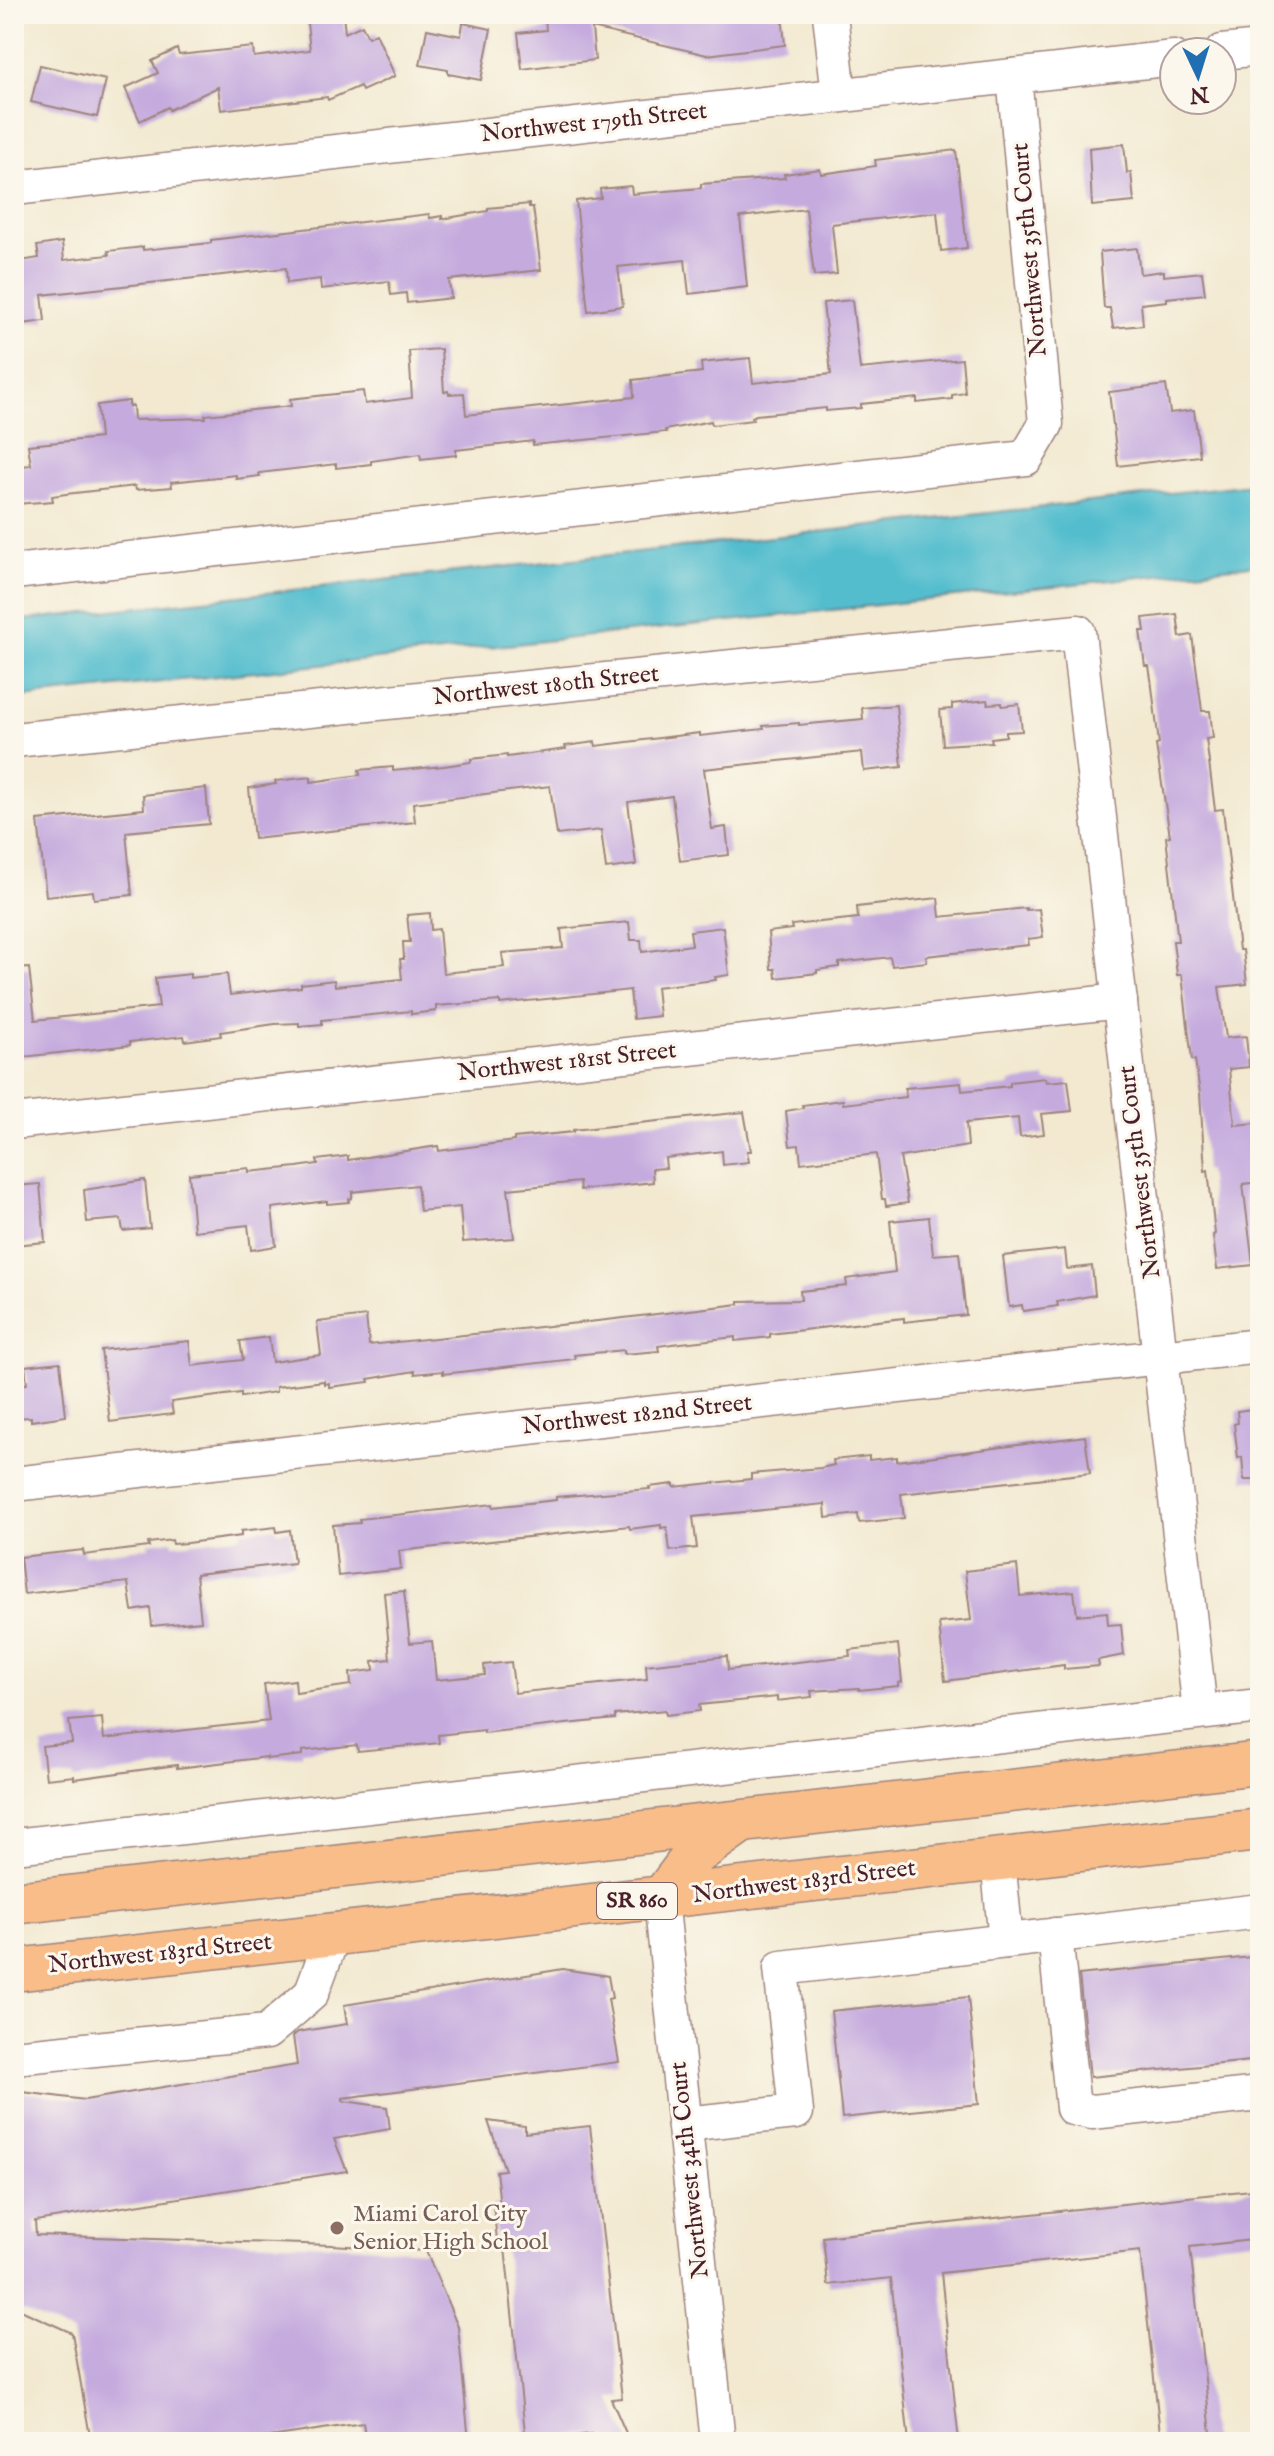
<svg xmlns="http://www.w3.org/2000/svg" width="1274" height="2456" font-family="'IM FELL English',serif">
<rect width="100%" height="100%" fill="#fbf7ec"/>
<filter id="ink" filterUnits="userSpaceOnUse"><feTurbulence type="fractalNoise" baseFrequency=".0125" numOctaves="2"/><feDisplacementMap in="SourceGraphic" scale="16" xChannelSelector="R" yChannelSelector="G"/><feConvolveMatrix kernelMatrix="1 2 1 2 8 2 1 2 1" color-interpolation-filters="sRGB"/></filter>
<filter id="wash" filterUnits="userSpaceOnUse"><feTurbulence type="fractalNoise" baseFrequency=".006" numOctaves="4" result="noise"/><feDisplacementMap in="SourceGraphic" scale="32" xChannelSelector="R" yChannelSelector="G"/><feGaussianBlur stdDeviation="1.8" result="paint"/><feColorMatrix in="noise" values="0 0 0 0 0 0 0 0 0 0 0 0 0 0 0 0 0 1.4 0 .05"/><feComposite in="paint" operator="in"/></filter>
<g filter="url(#wash)">
<rect width="100%" height="100%" fill="#f2e9d0"/>
<polygon fill="#52bdce" stroke="#4e6e7c" stroke-width="2" points="1260,483 1260,564 14,698 14,621"/>
<g id="blocks">
<g fill="#c5aade">
<polygon points="306,14 343,14 345,33 362,25 368,37 376,33 395,76 362,91 360,86 328,100 327,97 221,110 218,87 169,110 168,107 140,121 125,88 158,73 152,61 177,49 179,55 253,47 254,57 310,50"/>
<polygon points="571,14 782,14 785,45 707,55 592,28 595,60 522,69 518,33 546,30 545,17"/>
<polygon points="463,23 491,29 481,80 448,74 448,70 420,65 427,29 461,36"/>
<polygon points="40,65 106,80 97,117 31,102"/>
<polygon points="1124,144 1127,173 1131,172 1134,202 1092,206 1089,148"/>
<polygon points="956,150 967,248 941,251 937,212 832,224 837,274 814,276 806,209 740,217 747,287 689,294 685,260 618,267 623,306 588,311 576,201 601,198 600,189 631,186 632,194 701,188 701,184 785,178 784,174 820,169 821,174 876,166 875,160"/>
<polygon points="529,204 529,207 533,207 541,270 449,280 451,298 407,303 406,293 391,295 389,281 321,289 320,279 287,283 286,268 42,295 45,321 14,325 14,262 39,258 37,246 62,242 64,260 109,255 108,251 143,247 143,250 211,243 211,240 429,214 430,218 442,216 442,219 488,211 488,208"/>
<polygon points="1137,248 1140,274 1164,271 1164,276 1202,272 1205,294 1167,298 1167,301 1141,304 1143,325 1113,328 1110,308 1104,308 1100,252"/>
<polygon points="852,300 860,369 962,359 965,393 952,395 952,399 917,403 917,398 861,404 861,408 826,411 826,408 756,415 752,417 753,420 712,425 711,421 665,430 666,432 533,445 533,441 456,450 456,455 421,459 420,454 371,461 371,464 336,468 336,464 259,473 260,476 236,479 236,475 171,482 172,487 136,490 135,486 66,494 52,496 53,501 17,504 17,500 14,500 14,467 31,465 28,445 100,438 97,405 129,401 129,406 133,406 134,420 206,418 205,415 291,406 290,399 363,391 365,404 412,398 409,351 441,349 444,392 448,391 449,394 464,393 466,415 634,397 633,380 702,372 701,363 750,358 753,383 831,374 823,303"/>
<polygon points="1166,385 1170,413 1194,410 1200,456 1118,466 1109,392"/>
<polygon points="1177,614 1180,637 1192,635 1202,711 1210,711 1213,738 1206,739 1215,810 1223,809 1239,950 1243,950 1247,984 1219,987 1226,1038 1246,1036 1249,1067 1229,1069 1235,1125 1256,1123 1258,1134 1260,1134 1260,1182 1243,1184 1253,1265 1217,1269 1213,1235 1215,1234 1208,1170 1205,1171 1200,1093 1195,1060 1192,1060 1182,975 1177,975 1173,941 1178,941 1166,837 1170,836 1156,745 1159,744 1151,679 1149,666 1145,666 1140,631 1145,631 1143,618"/>
<polygon points="987,700 988,704 1002,703 1002,706 1019,704 1022,731 1006,732 1006,736 991,738 992,742 943,745 940,710 952,709 952,704"/>
<polygon points="896,705 902,767 864,771 862,752 704,769 712,829 726,827 729,855 680,861 672,796 628,802 636,865 606,869 601,830 557,835 550,786 413,803 415,822 254,839 249,788 276,784 275,781 311,777 311,782 360,775 359,770 393,767 393,771 444,766 471,762 471,759 507,755 507,757 566,749 565,746 595,742 596,746 700,733 700,736 764,729 763,726 799,723 799,725 863,719 862,708"/>
<polygon points="206,788 209,824 126,832 132,895 94,899 93,891 46,896 38,820 144,809 143,795"/>
<polygon points="938,898 940,917 1026,908 1026,910 1039,909 1043,937 1028,939 1029,945 926,956 927,962 892,966 890,957 839,963 839,967 817,970 817,973 776,978 775,969 771,969 768,932 792,929 791,925 858,918 857,907"/>
<polygon points="430,913 431,930 439,929 443,973 504,967 502,953 563,948 561,929 629,922 631,940 641,940 642,952 692,945 690,931 723,927 729,975 715,977 716,980 656,987 659,1016 633,1019 630,990 500,1004 500,1001 436,1006 436,1011 411,1014 411,1011 322,1020 322,1024 299,1026 299,1023 275,1024 220,1032 221,1036 185,1041 184,1036 130,1042 130,1045 14,1058 14,969 29,968 35,1020 159,1007 155,978 190,974 190,978 227,974 230,995 301,987 301,984 334,980 335,986 402,979 400,959 404,959 403,942 410,942 407,915"/>
<polygon points="1045,1078 1046,1082 1068,1080 1072,1111 1041,1114 1044,1134 1020,1137 1018,1118 966,1123 968,1146 900,1157 908,1203 886,1206 885,1199 882,1199 876,1154 801,1163 799,1145 790,1146 786,1111 803,1108 802,1105 843,1100 843,1104 906,1097 905,1088 961,1083 962,1091 1010,1086 1010,1082"/>
<polygon points="744,1112 751,1151 747,1151 749,1162 723,1165 722,1151 665,1158 666,1168 652,1169 653,1182 580,1190 579,1182 508,1189 514,1238 463,1242 460,1207 420,1211 417,1185 352,1192 352,1198 349,1199 349,1202 327,1204 327,1201 272,1208 276,1246 251,1250 248,1225 194,1231 189,1174 249,1168 249,1172 297,1167 318,1164 317,1160 348,1156 348,1160 438,1146 439,1151 514,1141 514,1138 573,1132 573,1130"/>
<polygon points="145,1180 150,1228 123,1231 121,1219 87,1222 84,1190"/>
<polygon points="40,1184 45,1242 14,1245 14,1186"/>
<polygon points="929,1217 933,1255 959,1253 966,1315 904,1322 904,1318 770,1334 770,1337 735,1341 735,1337 672,1344 658,1346 659,1351 624,1354 624,1350 574,1355 575,1359 460,1372 443,1374 443,1371 415,1374 415,1371 368,1379 369,1382 329,1387 329,1383 324,1384 324,1381 276,1387 276,1392 241,1397 241,1393 171,1402 173,1414 110,1422 101,1350 189,1341 192,1366 243,1360 240,1341 269,1337 272,1362 321,1355 317,1322 366,1316 369,1345 607,1320 739,1304 739,1301 801,1300 800,1291 847,1286 846,1279 895,1272 890,1221"/>
<polygon points="1065,1249 1067,1269 1092,1266 1095,1295 1057,1302 1058,1306 1023,1311 1022,1305 1009,1307 1003,1256"/>
<polygon points="60,1362 66,1416 31,1421 31,1417 14,1418 14,1386 27,1384 25,1366"/>
<polygon points="1260,1408 1260,1480 1244,1480 1242,1457 1238,1458 1234,1424 1238,1423 1237,1411"/>
<polygon points="1085,1436 1090,1473 901,1494 904,1518 859,1523 858,1514 826,1518 825,1504 693,1517 697,1548 670,1551 667,1527 661,1528 661,1525 630,1529 629,1526 399,1551 401,1569 338,1576 333,1525 360,1523 359,1519 493,1504 493,1507 556,1500 556,1497 650,1489 649,1487 674,1484 674,1487 751,1479 751,1474 821,1468 834,1465 833,1460 869,1456 869,1460 897,1457 897,1461"/>
<polygon points="276,1527 277,1532 290,1530 294,1563 196,1574 201,1621 152,1626 150,1608 132,1611 128,1582 24,1594 20,1557 83,1550 84,1555 149,1547 148,1543 172,1540 173,1544 187,1543 241,1536 241,1531"/>
<polygon points="1017,1565 1020,1596 1074,1591 1077,1615 1107,1612 1108,1625 1121,1624 1124,1655 1098,1660 1099,1666 1064,1669 1064,1665 945,1681 939,1623 971,1620 965,1571"/>
<polygon points="404,1591 410,1643 432,1641 436,1680 485,1675 484,1665 511,1662 515,1693 647,1679 646,1665 727,1656 728,1670 850,1656 849,1650 898,1644 902,1682 898,1683 898,1686 859,1690 859,1688 811,1691 812,1697 777,1701 777,1697 699,1705 700,1711 666,1715 665,1710 615,1715 615,1719 556,1725 484,1733 484,1730 438,1735 439,1743 358,1751 357,1745 302,1751 302,1755 267,1759 267,1757 177,1768 177,1765 74,1779 74,1776 46,1779 42,1746 72,1743 69,1721 102,1718 104,1739 269,1721 264,1684 295,1680 296,1693 351,1685 350,1673 374,1670 373,1661 390,1659 384,1593"/>
<polygon points="1260,1956 1260,2060 1090,2077 1079,1975"/>
<polygon points="563,1969 608,1976 612,1998 608,1999 619,2062 343,2098 343,2101 387,2107 390,2129 334,2139 347,2171 35,2221 36,2235 332,2245 426,2251 458,2327 469,2442 366,2442 363,2423 236,2442 91,2442 72,2333 14,2307 14,2091 85,2100 297,2065 293,2036 298,2032 347,2024 344,2005"/>
<polygon points="968,1997 979,2104 842,2118 831,2011"/>
<polygon points="488,2121 525,2126 525,2133 590,2126 622,2398 611,2399 630,2442 592,2442 591,2434 526,2441 504,2239 497,2239 493,2205 500,2205 496,2171 505,2170"/>
<polygon points="1260,2189 1260,2239 1190,2247 1212,2442 1161,2442 1140,2251 941,2273 959,2442 909,2442 891,2278 828,2285 823,2237"/>
</g>
</g>
</g>
<g filter="url(#ink)">
<use href="#blocks" fill-opacity="0" stroke="#9e847e" stroke-width="2"/>
<g fill="none" stroke-linecap="round" stroke-linejoin="round">
<g stroke="#9e847e" stroke-width="37">
<g id="minor">
<polyline points="830,14 839,95"/>
<polyline points="1222,52 1260,48"/>
<polyline points="14,188 1174,58"/>
<polyline points="14,572 1026,458 1046,424 1014,76"/>
<polyline points="14,740 1078,632 1200,1711"/>
<polyline points="14,1122 1120,1001"/>
<polyline points="14,1484 1260,1346"/>
<polyline points="14,1846 1260,1706"/>
<polyline points="998,1860 1006,1941"/>
<polyline points="661,1899 718,2442"/>
<polyline points="1055,1935 1073,2108 1092,2112 1260,2094"/>
<polyline points="14,2057 267,2032 311,1994 333,1935"/>
<polyline points="685,2124 796,2112 781,1968 1260,1911"/>
</g>
</g>
<g stroke="#9e847e" stroke-width="45">
<g id="major">
<polyline points="661,1899 693,1856 738,1824"/>
<polyline points="14,1903 1260,1763"/>
<polyline points="14,1970 1260,1830"/>
</g>
</g>
<use href="#minor" stroke="#fff" stroke-width="34"/>
<use href="#major" stroke="#f8bd89" stroke-width="42"/>
</g>
</g>
<circle fill="#8d6e63" stroke="#fbf7ec" stroke-width="3" cx="337" cy="2228" r="8"/>
<g text-anchor="middle" dominant-baseline="central" stroke-width="6" stroke-linejoin="round" paint-order="stroke">
<rect fill="#fbf7ec" stroke="#7f6065" stroke-width="2" x="597" y="1883" width="80" height="36" rx="6"/>
<g font-size="22" font-weight="bold" fill="#4a1f2b">
<text x="637" y="1901">SR 860</text>
</g>
<g font-size="24" fill="#4a1f2b" stroke="#fbf7ec">
<text transform="translate(594 123) rotate(-6)">Northwest 179th Street</text>
<text transform="translate(1030 250) rotate(-95)">Northwest 35th Court</text>
<text transform="translate(546 686) rotate(-6)">Northwest 180th Street</text>
<text transform="translate(567 1062) rotate(-6)">Northwest 181st Street</text>
<text transform="translate(1140 1172) rotate(-97)">Northwest 35th Court</text>
<text transform="translate(637 1415) rotate(-6)">Northwest 182nd Street</text>
<text transform="translate(804 1882) rotate(-7)">Northwest 183rd Street</text>
<text transform="translate(160 1954) rotate(-6)">Northwest 183rd Street</text>
<text transform="translate(690 2170) rotate(-96)">Northwest 34th Court</text>
</g>
<g font-size="24" fill="#785e54" stroke="#fbf7ec" text-anchor="start">
<text x="353" y="2214">Miami Carol City<tspan x="353" dy="28">Senior High School</tspan></text>
</g>
</g>
<rect width="1274" height="2456" fill="none" stroke="#fbf7ec" stroke-width="48"/>
<g transform="translate(1198 76) rotate(176)"><circle r="38" fill="#fbf7ec" stroke="#b4a19f" stroke-width="2"/>
<path d="M0-6L14 30L0 20L-14 30Z" fill="#1f6fb2"/>
<text y="-12" font-size="22" font-weight="bold" text-anchor="middle" fill="#4a1f2b">N</text>
</g>
</svg>
